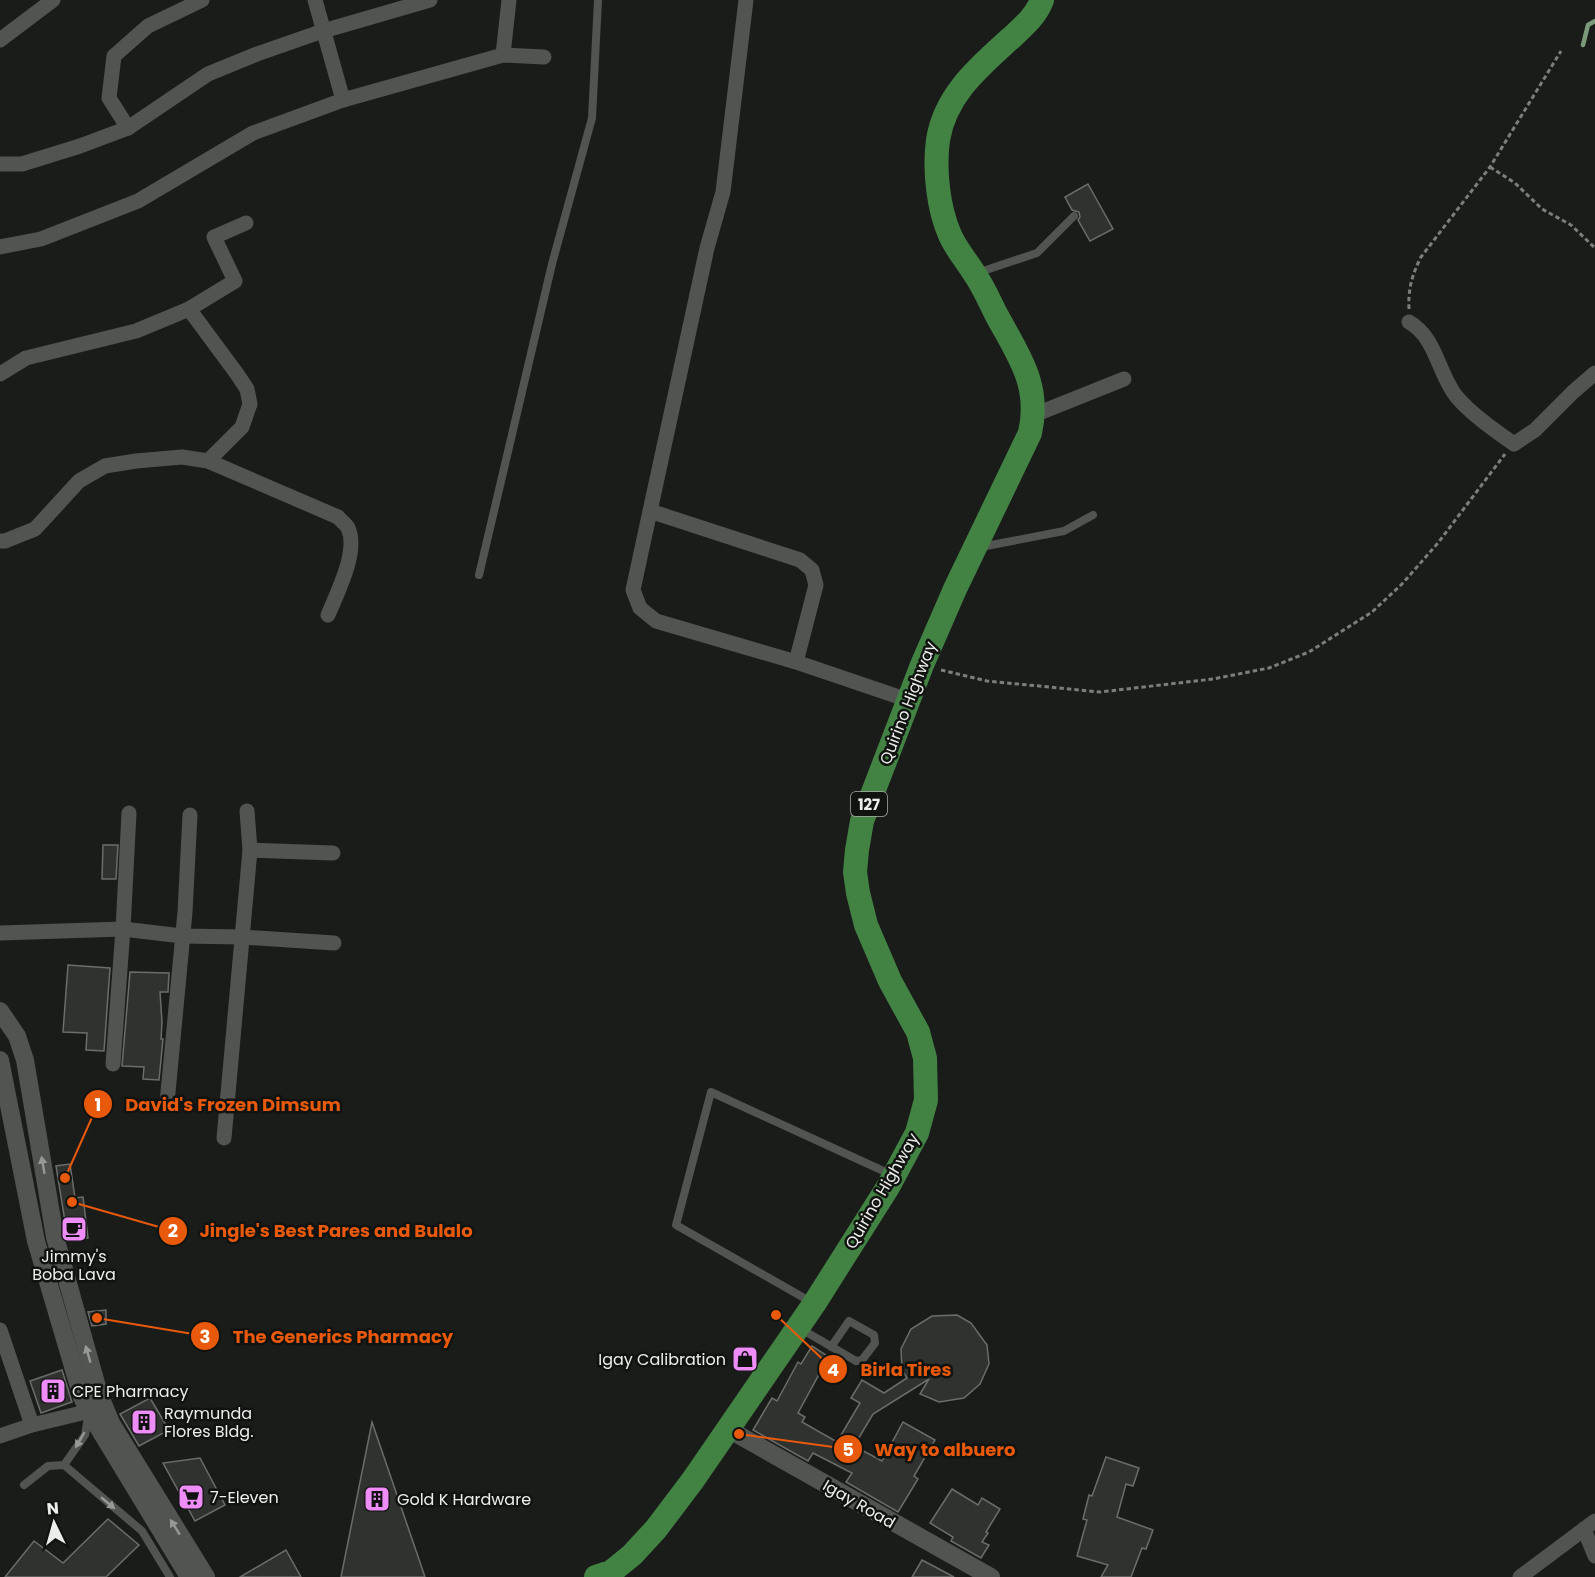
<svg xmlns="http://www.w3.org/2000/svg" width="1595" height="1577" font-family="Poppins,sans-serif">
<rect width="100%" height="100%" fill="#1a1c1a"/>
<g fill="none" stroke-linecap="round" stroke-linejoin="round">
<polyline stroke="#7b9a7a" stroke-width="4.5" points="1583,45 1588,25 1595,21"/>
</g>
<g fill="#303230" stroke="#6a6d6a" stroke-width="1.5">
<polygon points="1088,184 1113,229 1090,241 1078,220 1080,217 1079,212 1072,210 1065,197"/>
<polygon points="103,845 118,845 116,879 102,879"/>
<polygon points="68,965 110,968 104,1051 86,1050 87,1033 63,1032"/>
<polygon points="130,972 169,973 168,992 160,992 162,1022 161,1039 163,1039 159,1080 143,1079 144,1067 122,1066"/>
<polygon points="70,1164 75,1198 83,1197 88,1238 68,1240 56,1166"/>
<polygon points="106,1310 106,1324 92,1326 88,1312"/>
<polygon points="957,1315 971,1323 987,1345 989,1364 980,1384 964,1398 939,1402 920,1394 929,1379 873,1414 854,1446 882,1461 903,1422 935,1440 914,1476 918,1479 898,1512 846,1482 852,1473 813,1453 808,1461 753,1430 772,1398 777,1401 798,1362 801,1364 812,1346 835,1361 827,1373 822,1369 798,1413 805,1417 802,1422 837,1442 860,1403 851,1398 862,1380 884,1393 907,1378 902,1370 901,1349 911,1329 932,1316"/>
<polygon points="62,1370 72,1402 41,1413 30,1381"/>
<polygon points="150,1398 169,1430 139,1446 120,1414"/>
<polygon points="372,1422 425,1577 341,1577"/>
<polygon points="1106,1457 1139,1468 1133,1486 1126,1484 1117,1517 1153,1530 1146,1549 1142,1548 1131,1577 1101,1577 1108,1565 1077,1556 1087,1520 1083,1519 1089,1495 1092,1496"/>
<polygon points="200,1458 225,1505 195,1521 163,1463"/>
<polygon points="952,1489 978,1505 982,1498 1000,1509 986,1532 988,1533 982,1542 989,1545 981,1558 951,1541 953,1537 930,1523"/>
<polygon points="108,1519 139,1545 106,1577 5,1577 34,1541 63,1563"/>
<polygon points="286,1550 301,1577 240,1577"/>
<polygon points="922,1560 954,1577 912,1577"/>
</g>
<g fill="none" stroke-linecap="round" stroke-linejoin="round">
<g stroke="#7c7e7c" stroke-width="3" stroke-dasharray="4.5 3" stroke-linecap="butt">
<polyline points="1490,167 1515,183 1542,209 1571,225 1595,248"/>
<path d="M1409 309C1408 289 1412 275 1421 257L1490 167 1561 51"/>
<polyline points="941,670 987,681 1100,692 1213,679 1269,668 1309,652 1372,612 1402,584 1438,543 1505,454"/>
</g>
<g stroke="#515451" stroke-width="8">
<polyline points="977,273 1037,253 1074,216"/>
<polyline points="981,547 1064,531 1093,515"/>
<polyline points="479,575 552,264 592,118 598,0"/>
<polyline points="813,1303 676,1225 711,1092 890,1174"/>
<polyline points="801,1329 856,1361 862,1360 875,1343 874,1335 849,1321 831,1347"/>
<polyline points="64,1465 85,1435 88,1417"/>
<polyline points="24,1485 48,1466 64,1465 142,1531 170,1577"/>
</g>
<g stroke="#515451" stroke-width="15">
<polyline points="315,0 343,100"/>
<polyline points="0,40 53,0"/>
<polyline points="503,55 509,0"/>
<polyline points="128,128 109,98 114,56 148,26 202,0"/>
<polyline points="0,164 22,164 80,146 128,128 208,74 257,54 323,31 430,0"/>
<polyline points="0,247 41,239 138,201 253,133 343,100 503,55 544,57"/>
<polyline points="189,309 237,374 247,389 250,404 242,427 208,461"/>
<path d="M1409 322C1436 337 1438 373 1456 396 1471 414 1494 430 1514 444L1535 430 1573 392 1595 373"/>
<polyline points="0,374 26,358 136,331 189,309 235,281 214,237 246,223"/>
<polyline points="1034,415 1124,379"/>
<polyline points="650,511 707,248 723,192 746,0"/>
<path d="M0 541H5L35 529 79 481 105 466 136 461 182 457 208 461 338 517C341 521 346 524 348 528 359 551 337 593 328 615"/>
<polyline points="796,662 816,585 812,570 800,560 650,511 633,590 640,608 656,621 796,662 908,700"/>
<polyline points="250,850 333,853"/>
<polyline points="0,933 123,929 182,936 242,937 334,943"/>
<polyline points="113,1064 123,929 129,813"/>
<polyline points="167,1103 185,912 190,815"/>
<polyline points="224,1138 250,850 247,811"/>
<polyline points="0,1330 32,1425"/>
<polyline points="0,1436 32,1425 98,1409"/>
<polyline points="1584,1529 1595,1556"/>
<polyline points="1520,1577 1595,1521"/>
</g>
<g stroke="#515451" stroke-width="18">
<polyline points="0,1011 17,1036 25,1060 55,1237 99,1394 111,1423 206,1577"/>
<polyline points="0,1060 36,1241 82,1397 89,1412 189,1577"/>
<polyline points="728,1429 991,1577"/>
</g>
<path stroke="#428344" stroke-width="24" d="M596 1577 611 1572 632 1555 656 1529 693 1480 814 1304 888 1187 917 1133 926 1100 925 1058 918 1032 890 981 866 925 858 893 855 872 857 850 862 821 922 665 955 589 1030 433C1041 384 1018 355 996 314 989 300 983 286 974 273 966 260 956 249 950 235 938 208 934 169 938 140 945 95 979 67 1011 38 1023 27 1036 16 1042 0"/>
</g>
<defs><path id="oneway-solid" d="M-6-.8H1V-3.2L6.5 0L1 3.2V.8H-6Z" transform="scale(1.5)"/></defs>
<g fill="#979997">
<use href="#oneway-solid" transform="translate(43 1165) rotate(-100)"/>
<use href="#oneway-solid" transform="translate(88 1354) rotate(-106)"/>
<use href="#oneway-solid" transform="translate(80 1440) rotate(120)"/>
<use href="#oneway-solid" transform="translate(108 1503) rotate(40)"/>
<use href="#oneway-solid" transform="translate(175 1527) rotate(-122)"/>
</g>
<defs>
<g id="cafe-square" transform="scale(1.35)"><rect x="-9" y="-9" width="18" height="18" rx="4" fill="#ee8cf8" stroke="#111311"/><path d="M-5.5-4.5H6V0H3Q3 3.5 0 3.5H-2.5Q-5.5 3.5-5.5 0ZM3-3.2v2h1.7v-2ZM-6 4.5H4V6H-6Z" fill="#111"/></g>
<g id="shop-square" transform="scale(1.35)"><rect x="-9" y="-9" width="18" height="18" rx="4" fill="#ee8cf8" stroke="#111311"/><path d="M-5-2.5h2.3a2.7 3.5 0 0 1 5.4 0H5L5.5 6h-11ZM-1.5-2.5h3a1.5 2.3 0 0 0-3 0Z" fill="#111"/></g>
<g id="building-square" transform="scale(1.35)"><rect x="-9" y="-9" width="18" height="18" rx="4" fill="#ee8cf8" stroke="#111311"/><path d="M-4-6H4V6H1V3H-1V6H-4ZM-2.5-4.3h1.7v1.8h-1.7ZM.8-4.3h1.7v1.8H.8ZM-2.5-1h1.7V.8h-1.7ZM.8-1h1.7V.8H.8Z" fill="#111"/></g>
<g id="supermarket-square" transform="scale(1.35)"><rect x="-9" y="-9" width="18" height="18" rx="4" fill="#ee8cf8" stroke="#111311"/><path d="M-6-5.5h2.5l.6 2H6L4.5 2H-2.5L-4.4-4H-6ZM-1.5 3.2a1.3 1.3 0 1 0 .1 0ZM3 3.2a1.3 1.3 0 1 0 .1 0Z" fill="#111"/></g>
</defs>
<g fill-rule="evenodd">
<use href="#cafe-square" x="74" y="1229"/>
<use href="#shop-square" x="745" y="1359"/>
<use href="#building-square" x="53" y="1391"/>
<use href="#building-square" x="144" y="1422"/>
<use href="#supermarket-square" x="191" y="1497"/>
<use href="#building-square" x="377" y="1499"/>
</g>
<g text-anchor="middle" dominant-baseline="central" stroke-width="5" stroke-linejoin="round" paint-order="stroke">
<rect fill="#111311" stroke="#aaacaa" stroke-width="1.5" x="851" y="792" width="36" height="24" rx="4.5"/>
<g font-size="15" font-weight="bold" fill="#eceeec">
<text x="869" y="804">127</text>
</g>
<g font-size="16" fill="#eceeec" stroke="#111311">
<text transform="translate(908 703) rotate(-69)">Quirino Highway</text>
<text transform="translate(882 1191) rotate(-60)">Quirino Highway</text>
<text transform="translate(859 1504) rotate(30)">Igay Road</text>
</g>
<g font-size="16" fill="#eceeec" stroke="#111311" text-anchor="start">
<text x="74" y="1256" text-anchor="middle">Jimmy's<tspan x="74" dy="18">Boba Lava</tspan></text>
<text x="726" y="1359" text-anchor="end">Igay Calibration</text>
<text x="72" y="1391">CPE Pharmacy</text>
<text x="164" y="1413">Raymunda<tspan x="164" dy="18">Flores Bldg.</tspan></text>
<text x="210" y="1497">7-Eleven</text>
<text x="397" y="1499">Gold K Hardware</text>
</g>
</g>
<path fill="none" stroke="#e8590c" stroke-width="2" d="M65 1178L98 1104M72 1202L173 1231M97 1318L205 1336M776 1315L833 1369M739 1434L848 1449"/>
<g fill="#e8590c" stroke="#111311" stroke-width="2">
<circle cx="65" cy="1178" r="6"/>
<circle cx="72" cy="1202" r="6"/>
<circle cx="97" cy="1318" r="6"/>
<circle cx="776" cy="1315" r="6"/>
<circle cx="739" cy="1434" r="6"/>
<circle cx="98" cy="1104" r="15"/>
<circle cx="173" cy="1231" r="15"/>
<circle cx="205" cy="1336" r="15"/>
<circle cx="833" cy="1369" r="15"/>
<circle cx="848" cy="1449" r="15"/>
</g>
<g font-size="18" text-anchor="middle" font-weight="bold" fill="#fff">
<text x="98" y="1111">1</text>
<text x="173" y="1237">2</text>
<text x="205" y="1343">3</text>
<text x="833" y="1376">4</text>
<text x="848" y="1456">5</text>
</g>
<g font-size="18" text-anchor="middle" font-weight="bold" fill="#e8590c" stroke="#111311" stroke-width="5" stroke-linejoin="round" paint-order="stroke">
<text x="233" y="1111">David's Frozen Dimsum</text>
<text x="336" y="1237">Jingle's Best Pares and Bulalo</text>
<text x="343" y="1343">The Generics Pharmacy</text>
<text x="906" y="1376">Birla Tires</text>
<text x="945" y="1456">Way to albuero</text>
</g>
<g transform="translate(54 1523) rotate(355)" stroke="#111311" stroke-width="4.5" paint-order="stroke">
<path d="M0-4.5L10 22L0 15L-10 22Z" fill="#eceeec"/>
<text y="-9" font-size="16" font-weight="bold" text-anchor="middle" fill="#eceeec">N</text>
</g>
</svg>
